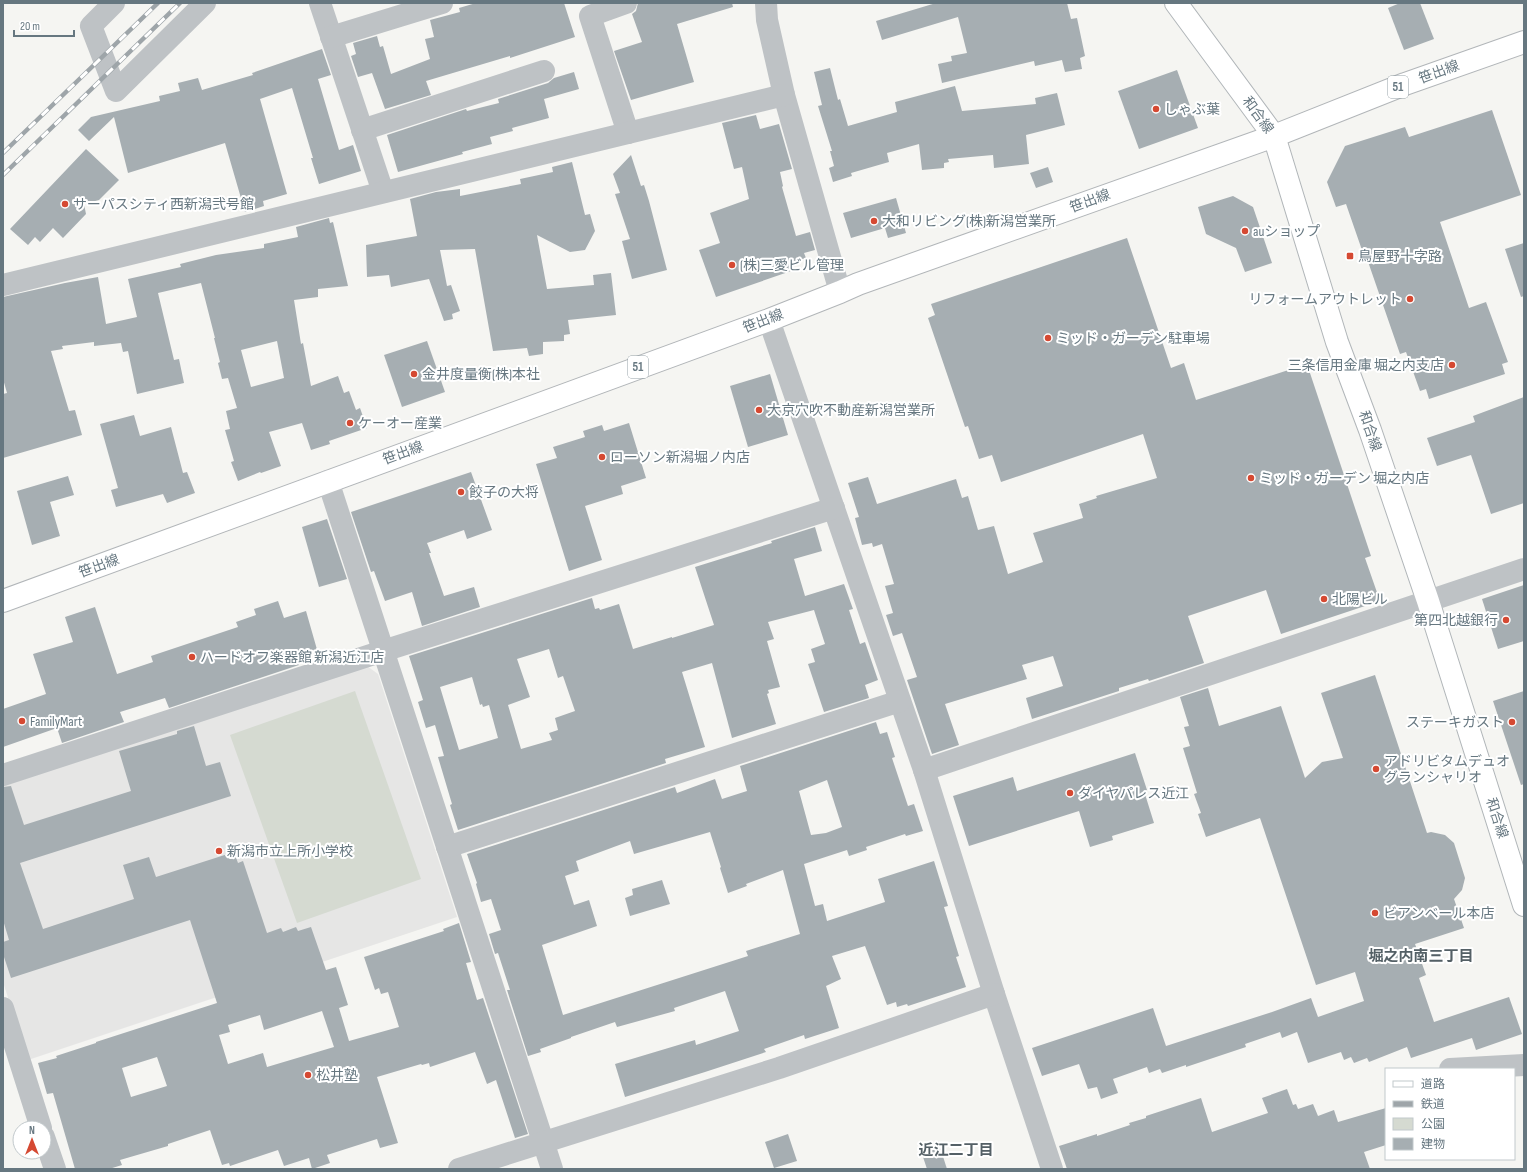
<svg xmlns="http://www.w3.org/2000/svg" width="1527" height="1172" font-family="'Sofia Sans Condensed','Noto Sans JP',sans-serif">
<rect width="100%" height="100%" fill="#f5f5f2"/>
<polygon fill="#e6e6e5" points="367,666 378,674 457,917 28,1060 3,982 3,786"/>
<polygon fill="#d5dad1" points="355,691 421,879 297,923 230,735"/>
<g fill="#a6aeb2" fill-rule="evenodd">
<polygon points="476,3 564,3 575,37 510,58 510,56 426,81 431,95 385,109 372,73 358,77 351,56 356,54 353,43 377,36 380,47 383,46 391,74 430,59 425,39 434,37 430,20 460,12 459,8"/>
<polygon points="638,3 732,3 733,7 677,24 694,82 631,100 614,51 642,42 632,14 636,11"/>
<polygon points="936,3 1067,3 1071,19 1077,18 1085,56 1080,58 1082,69 1065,72 1062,60 1035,66 1034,61 942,83 938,64 952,61 951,56 967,53 958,17 882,40 876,21"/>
<polygon points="1400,3 1420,3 1434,39 1404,50 1388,8"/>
<polygon points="322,49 331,75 318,79 339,150 353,145 361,171 319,184 311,158 313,158 292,88 260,99 287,194 263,201 264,206 245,212 225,143 128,173 114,117 89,141 78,130 91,117 160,101 159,96 180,91 178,83 198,78 202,90 253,75 252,73"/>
<polygon points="830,68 838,100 840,99 848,126 897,112 895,102 955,86 962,111 1036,104 1035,98 1057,93 1065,125 1026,135 1029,164 994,168 993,155 948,159 949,162 944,163 944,168 922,170 919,144 887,153 889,162 851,173 852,176 833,182 829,168 834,166 830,151 832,151 818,106 822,105 814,72"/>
<polygon points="1177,70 1198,128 1139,149 1118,91"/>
<polygon points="574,72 579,89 544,99 549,118 512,128 513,131 490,137 492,144 462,152 463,154 398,172 387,135 466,109 467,111 499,103 498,99 548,83 554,78"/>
<polygon points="1492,110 1521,195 1440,222 1469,308 1486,302 1508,362 1502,364 1505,374 1429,399 1426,389 1420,391 1406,352 1400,354 1365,253 1363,253 1346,204 1336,207 1327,182 1345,146 1405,127 1409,137"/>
<polygon points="756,115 760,129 779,124 792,169 780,172 783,186 782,187 796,236 810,232 815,250 804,253 806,258 791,262 794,270 716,297 699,250 720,243 710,213 749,199 742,167 734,169 722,123"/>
<polygon points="86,149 119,180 99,200 84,204 86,214 63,238 53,228 40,242 35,237 28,245 10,229"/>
<polygon points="631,155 641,186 644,185 649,201 667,270 632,279 622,241 630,239 615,194 620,193 613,174"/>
<polygon points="572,162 585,215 590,214 595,231 585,250 570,252 537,235 547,289 594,285 593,275 611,273 616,315 568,320 570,334 564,335 564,341 543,342 543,354 529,356 527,348 493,351 475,249 440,250 447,286 451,285 460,311 452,314 453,319 444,321 429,279 391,287 389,275 367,277 366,245 417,236 410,199 436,192 460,189 460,196 521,184 520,179 553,172 552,167"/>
<polygon points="1048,167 1053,182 1036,188 1030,173"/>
<polygon points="1233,196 1253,207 1272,263 1245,272 1236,248 1206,234 1198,207"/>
<polygon points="896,198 906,233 888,238 885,228 851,238 843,213"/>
<path d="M329 218 330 223 333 222 348 286 318 289V297L294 300 301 344 303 343 311 386 338 376 344 393 349 391 356 410 360 408 367 428 329 441 330 444 311 450 302 423 269 432 281 466 261 473 260 472 238 481 231 462 234 461 225 430 230 429 226 411 237 408 228 378 222 379 218 363 220 362 214 338H215L201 283 158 293 174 360 179 359 184 383 137 394 128 351 123 352 121 343 94 346V342L62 346 63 349 51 351 69 411 75 410 82 435 3 458V394L7 393 3 379V297L65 283 98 277 106 324 137 317 128 279 181 267 180 264 216 255 264 248V244L298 237 296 227ZM277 341 284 378 251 387 241 350Z"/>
<polygon points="1127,238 1171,368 1184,363 1196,400 1307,364 1371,556 1365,558 1380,601 1281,634 1266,590 1188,616 1204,663 1149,681 1148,679 1119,688 1119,691 1032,719 1026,698 1063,686 1053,656 1022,665 1027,679 945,704 959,745 932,754 907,680 917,677 902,633 893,636 886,615 893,613 885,586 894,584 882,544 873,547 872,543 862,545 855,518 859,517 848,483 868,477 877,504 956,479 962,498 968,496 978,530 994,526 1008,574 1043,562 1033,533 1083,518 1079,504 1097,498 1096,496 1157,478 1143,434 1001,482 992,455 979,459 968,426 965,427 928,318 935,315 931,304"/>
<polygon points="1524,243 1524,296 1521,297 1505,249"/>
<polygon points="427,341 445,392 402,407 384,355"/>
<polygon points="770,374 788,435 748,447 730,386"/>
<polygon points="1524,397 1524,503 1491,514 1471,455 1437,466 1427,438 1475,422 1473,416"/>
<polygon points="134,415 140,436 171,427 183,473 187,472 195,493 167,503 163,494 116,507 111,490 118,488 100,424"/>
<polygon points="629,423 646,478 621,486 623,494 585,506 602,560 569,571 536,464 557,458 553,447 585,437 583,431 602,425 604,431"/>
<polygon points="471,472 492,530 467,539 464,530 427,543 431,553 429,553 444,596 474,587 480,607 422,626 412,592 385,601 374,571 371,572 351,512"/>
<polygon points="68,476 74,495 50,502 60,536 32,545 17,491"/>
<polygon points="327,519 347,579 319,587 302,527"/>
<path d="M815 527 822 551 794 559 805 596 844 584 853 609 849 610 860 644 865 642 878 680 865 685 869 698 824 712 808 664 815 662 811 649 825 644 814 610 768 622 774 639 767 641 780 687 768 690 769 693 767 694 776 724 732 738 712 663 682 672 705 747 665 759 666 763 458 830 450 805 452 804 438 757 444 756 435 725 426 728 418 702 423 700 409 656 592 598 595 609 599 608 600 610 619 604 633 649 672 637V638L714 625 695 567 772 543 771 541ZM549 649 558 678 563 676 575 711 555 718 558 730 549 733 552 740 521 749 508 705 530 697 517 659ZM472 677 480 705 482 704 483 707 489 705 498 738 459 750 440 687Z"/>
<polygon points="1524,585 1524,641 1498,649 1482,599"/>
<polygon points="278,601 284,618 306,611 318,653 297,659 299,665 169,708 165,698 120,712 124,722 62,743 57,728 3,747 3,709 46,694 33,654 73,642 65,617 95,607 117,674 153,662 151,656 238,627 236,622 256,615 254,609"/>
<polygon points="1375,675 1427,833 1431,832 1445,835 1454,843 1465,878 1462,890 1454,899 1464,928 1415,944 1426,975 1419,978 1434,1022 1509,997 1522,1034 1476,1050 1472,1038 1411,1058 1407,1047 1369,1062 1367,1058 1354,1063 1351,1057 1344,1060 1341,1052 1308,1063 1297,1032 1282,1038 1280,1032 1245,1044 1246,1047 1186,1067 1186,1065 1162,1073 1160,1069 1149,1073 1147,1067 1113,1079 1118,1093 1101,1099 1097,1087 1088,1089 1079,1064 1042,1076 1032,1048 1153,1008 1166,1046 1269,1013 1311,998 1318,1017 1364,1001 1355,972 1316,985 1260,818 1206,837 1198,814 1201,813 1194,794 1197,793 1183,748 1190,746 1184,727 1189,726 1180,697 1208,688 1219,726 1281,706 1305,778 1322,762 1343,758 1321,693"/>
<polygon points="1524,691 1524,784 1521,785 1493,701"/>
<path d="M876 722 880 734 887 732 895 757 892 758 908 806 914 804 923 831 906 836 905 834 866 847 867 850 849 856 847 850 804 864 815 906 823 904 827 921 885 902 878 879 934 861 948 906 944 907 959 956 956 957 966 987 908 1006 907 1004 897 1007 896 1002 887 1005 865 946 832 956 841 979 826 986 839 1028 805 1039 804 1035 764 1049 766 1052 705 1072 625 1097 615 1064 695 1040 696 1045 739 1031 725 991 674 1008 675 1011 617 1027 615 1022 571 1037V1038L540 1049 541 1052 528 1056 507 990H510L498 953 495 954 489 934 501 930 491 899 481 902 476 884 477 883 467 854 675 787 677 793 715 779 722 799 747 791 740 766ZM827 780 842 827 826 833 811 835 799 791ZM710 832 721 867 720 868 728 893 747 886 746 884 783 870 800 934 746 951 748 956 563 1015 542 945 597 926 589 900 574 905 565 876 579 871 576 861 630 841 634 854Z"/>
<path d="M194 726 206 766 220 762 231 796 20 863 43 929 134 899 123 865 149 857 156 877 234 852 238 863 243 861 267 933 281 928 283 932 296 927 298 931 311 927 326 970 336 967 348 1005 339 1008 349 1041 399 1027 388 992 381 994 379 988 375 990 364 957 444 931 443 929 459 923 471 962 466 963 477 1000 483 998 528 1134 515 1138 496 1080 487 1084 475 1052 430 1067 429 1063 422 1065 421 1064 377 1077 398 1143 380 1148 377 1139 327 1155 330 1163 312 1169 309 1158 284 1166 278 1150 230 1166 229 1163 222 1165 210 1130 168 1144V1146L120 1160 122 1165 109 1169H75L53 1093 47 1094 38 1063 57 1058 56 1056 96 1043V1042L217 1003 190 920 11 978 3 954V942L9 940 3 920V787L11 786 24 825 131 791 119 751 177 734V731ZM322 1011 334 1047 267 1067 263 1053 228 1064 219 1035 230 1032 228 1025 260 1015 264 1030ZM157 1057 167 1086 131 1097 122 1068Z"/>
<polygon points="1135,753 1147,790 1144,791 1154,823 1112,836 1113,840 1090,847 1079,811 969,846 953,796 1013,777 1017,791"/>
<polygon points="662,880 670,904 630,916 625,898 633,895 632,889"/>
<polygon points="1287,1089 1293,1105 1296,1104 1298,1109 1313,1104 1318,1116 1334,1110 1338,1122 1386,1108 1386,1145 1364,1152 1370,1169 1067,1169 1059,1146 1097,1134 1097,1136 1130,1125 1129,1123 1146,1118 1146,1116 1201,1098 1212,1132 1268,1113 1262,1098"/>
<polygon points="788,1134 797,1161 774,1168 765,1142"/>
<polygon points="938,1141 947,1169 927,1169 920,1148"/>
</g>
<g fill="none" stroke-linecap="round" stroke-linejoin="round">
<g stroke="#b1b6b9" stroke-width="24">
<polyline id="secondary" points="1176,3 1274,136 1337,342 1370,430 1428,601 1524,905"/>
</g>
<g stroke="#b2b6b9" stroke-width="24">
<polyline id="primary" points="3,601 769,320 840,292 858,284 1274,136 1405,84 1524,42"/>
</g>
<g stroke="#bec2c5" stroke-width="22">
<polyline points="114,3 91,26 116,91 205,3"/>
<polyline points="320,3 383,192"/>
<polyline points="626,3 590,16 628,133"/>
<polyline points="766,3 767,20 784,95 840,292"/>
<polyline points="331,37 442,3"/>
<polyline points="362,130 544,71"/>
<polyline points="3,285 784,95"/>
<polyline points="769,320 924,770 994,994 1052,1169"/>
<polyline points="328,481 552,1169"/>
<polyline points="924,770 1524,569"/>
<polyline points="3,775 383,651 834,508"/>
<polyline points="447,847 900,701"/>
<polyline points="3,1008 41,1128"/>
<polyline points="1450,1069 1524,1065"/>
<polyline points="44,1137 55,1169"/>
<polyline points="459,1169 779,1068 994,994"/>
</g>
<use href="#secondary" stroke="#fff" stroke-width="22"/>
<use href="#primary" stroke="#fff" stroke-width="22"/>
<g stroke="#9ea5a9" stroke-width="4.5">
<g id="rail">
<polyline points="3,153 158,3"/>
<polyline points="3,175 180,3"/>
</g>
</g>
<use href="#rail" stroke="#fff" stroke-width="3" stroke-dasharray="9" stroke-linecap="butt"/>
</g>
<g fill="#d54932" stroke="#fff" stroke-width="1.5">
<circle cx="1156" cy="109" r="4"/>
<circle cx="65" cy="204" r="4"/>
<circle cx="874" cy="221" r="4"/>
<circle cx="1245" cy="231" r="4"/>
<rect x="1346" y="252" width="8" height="8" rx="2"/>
<circle cx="732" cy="265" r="4"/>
<circle cx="1410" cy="299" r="4"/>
<circle cx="1048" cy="338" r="4"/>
<circle cx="1452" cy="365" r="4"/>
<circle cx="414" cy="374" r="4"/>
<circle cx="759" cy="410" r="4"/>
<circle cx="350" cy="423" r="4"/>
<circle cx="602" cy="457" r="4"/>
<circle cx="1251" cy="478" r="4"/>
<circle cx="461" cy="492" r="4"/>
<circle cx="1324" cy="599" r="4"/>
<circle cx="1506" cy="620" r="4"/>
<circle cx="192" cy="657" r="4"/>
<circle cx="22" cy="721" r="4"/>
<circle cx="1512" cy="722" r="4"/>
<circle cx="1376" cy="769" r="4"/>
<circle cx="1070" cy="793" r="4"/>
<circle cx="219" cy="851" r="4"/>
<circle cx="1375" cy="913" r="4"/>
<circle cx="308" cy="1075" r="4"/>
</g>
<g text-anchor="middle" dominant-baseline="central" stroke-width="4" stroke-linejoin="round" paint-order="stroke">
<g fill="#fff" stroke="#94a0a6" stroke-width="1">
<rect x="1388" y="76" width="20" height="22" rx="3"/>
<rect x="628" y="356" width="20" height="22" rx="3"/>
</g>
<g font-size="13" font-weight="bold" fill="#667780">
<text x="1398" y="87">51</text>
<text x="638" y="367">51</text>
</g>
<g font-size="14" fill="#667780" stroke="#fff">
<text transform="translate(1439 72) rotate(-20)">笹出線</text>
<text transform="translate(1258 115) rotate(54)">和合線</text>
<text transform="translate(1090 201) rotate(-20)">笹出線</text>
<text transform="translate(763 321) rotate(-21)">笹出線</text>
<text transform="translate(1370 431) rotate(71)">和合線</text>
<text transform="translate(403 453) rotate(-20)">笹出線</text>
<text transform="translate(99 566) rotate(-20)">笹出線</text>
<text transform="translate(1497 818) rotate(72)">和合線</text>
</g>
<g font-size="14" fill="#667780" stroke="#fff" text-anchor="start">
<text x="1164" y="109">しゃぶ葉</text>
<text x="73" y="204">サーパスシティ西新潟弐号館</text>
<text x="882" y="221">大和リビング(株)新潟営業所</text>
<text x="1253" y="231">auショップ</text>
<text x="1358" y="256">鳥屋野十字路</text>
<text x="740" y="265">(株)三愛ビル管理</text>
<text x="1402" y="299" text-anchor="end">リフォームアウトレット</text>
<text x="1056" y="338">ミッド・ガーデン駐車場</text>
<text x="1444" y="365" text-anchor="end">三条信用金庫 堀之内支店</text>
<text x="422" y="374">金井度量衡(株)本社</text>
<text x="767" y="410">大京穴吹不動産新潟営業所</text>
<text x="358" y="423">ケーオー産業</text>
<text x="610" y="457">ローソン新潟堀ノ内店</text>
<text x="1259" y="478">ミッド・ガーデン 堀之内店</text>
<text x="469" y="492">餃子の大将</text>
<text x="1332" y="599">北陽ビル</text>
<text x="1498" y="620" text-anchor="end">第四北越銀行</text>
<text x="200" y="657">ハードオフ楽器館 新潟近江店</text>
<text x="30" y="721">FamilyMart</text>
<text x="1504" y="722" text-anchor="end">ステーキガスト</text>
<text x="1384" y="761">アドリビタムデュオ<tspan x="1384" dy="16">グランシャリオ</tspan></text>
<text x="1078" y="793">ダイヤパレス近江</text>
<text x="227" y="851">新潟市立上所小学校</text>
<text x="1383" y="913">ビアンベール本店</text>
<text x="316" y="1075">松井塾</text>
</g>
<g font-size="15" font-weight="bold" fill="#546066" stroke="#fff">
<text x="1421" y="956">堀之内南三丁目</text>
<text x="956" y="1150">近江二丁目</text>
</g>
</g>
<rect width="1527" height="1172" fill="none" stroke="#667780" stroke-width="8"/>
<rect x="1385" y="1068" width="130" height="92" fill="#ffffff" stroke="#c2c9cc"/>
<rect x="1393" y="1081" width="20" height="6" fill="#ffffff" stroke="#c2c9cc"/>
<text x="1421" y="1088" font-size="12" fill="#667780">道路</text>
<rect x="1393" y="1101" width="20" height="6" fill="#9ea5a9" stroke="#c2c9cc"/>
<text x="1421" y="1108" font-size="12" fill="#667780">鉄道</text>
<rect x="1393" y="1118" width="20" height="12" fill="#d5dad1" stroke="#c2c9cc"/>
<text x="1421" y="1128" font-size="12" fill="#667780">公園</text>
<rect x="1393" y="1138" width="20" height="12" fill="#a6aeb2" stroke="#c2c9cc"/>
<text x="1421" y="1148" font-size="12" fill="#667780">建物</text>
<g transform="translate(32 1140)"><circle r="19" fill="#ffffff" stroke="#c2c9cc"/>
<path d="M0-3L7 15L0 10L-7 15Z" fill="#d54932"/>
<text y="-6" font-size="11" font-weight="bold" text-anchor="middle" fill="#667780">N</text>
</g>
<path d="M14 30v6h60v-6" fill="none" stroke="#667780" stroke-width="2"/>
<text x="20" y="30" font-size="12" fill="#667780" stroke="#ffffff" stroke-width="3" paint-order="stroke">20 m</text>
</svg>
